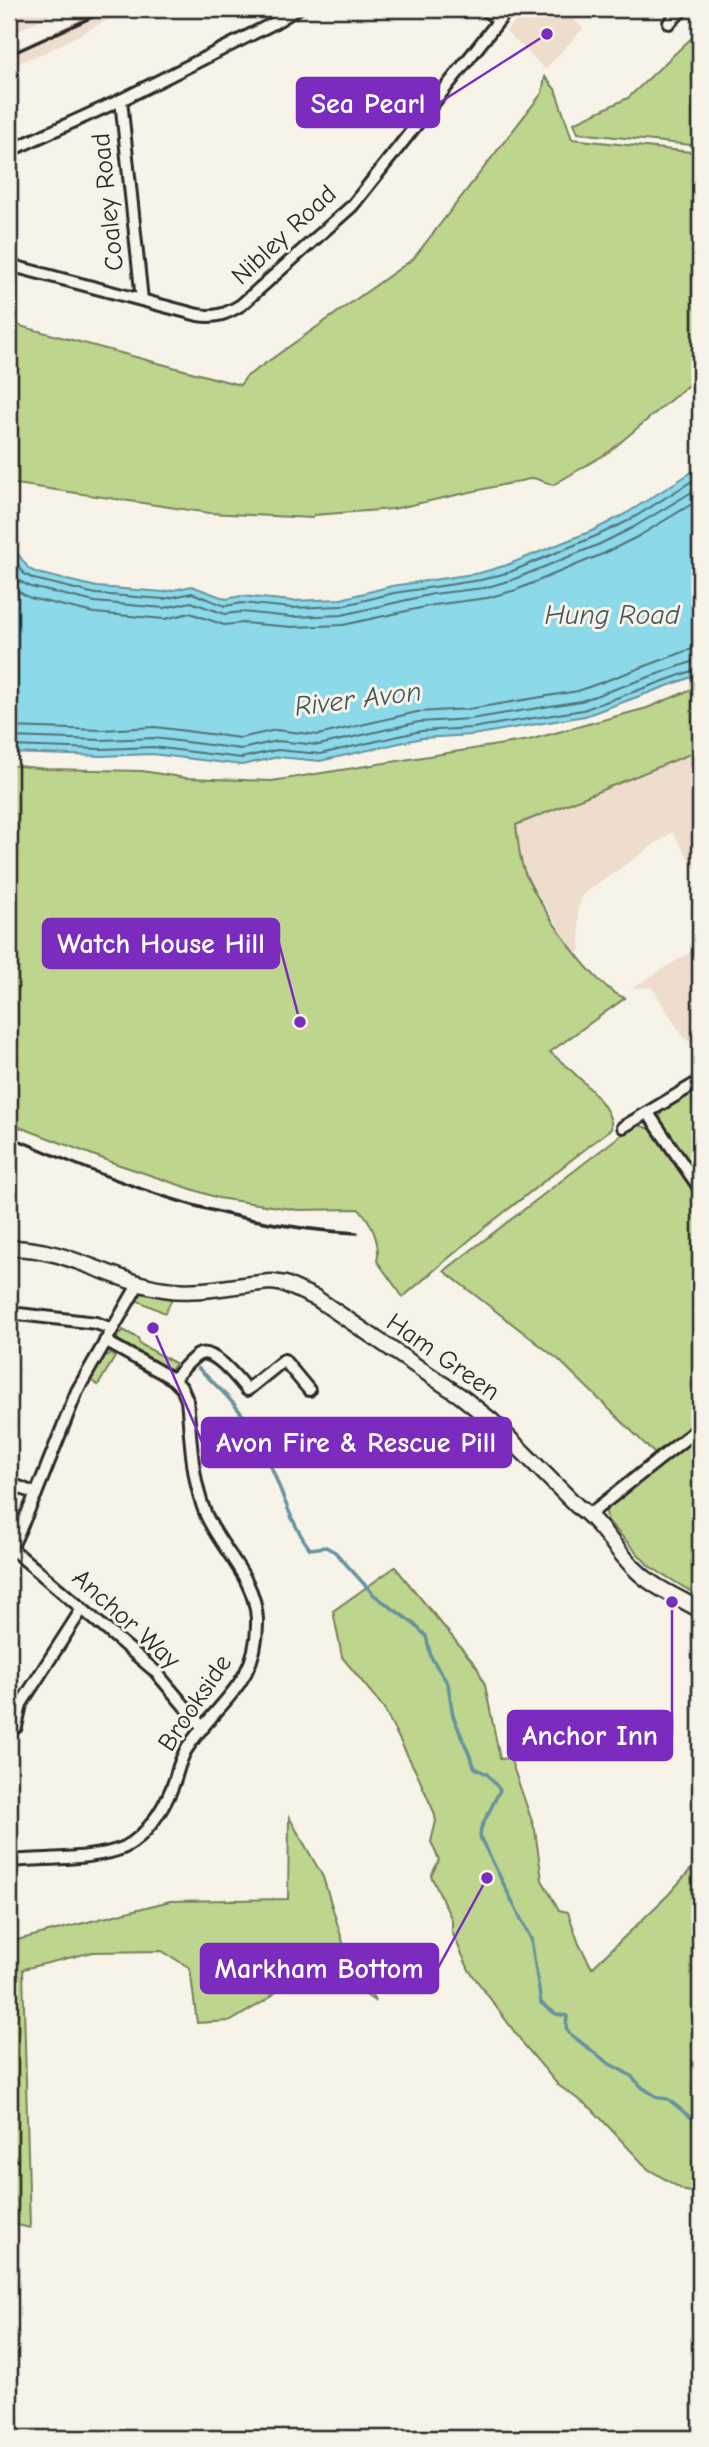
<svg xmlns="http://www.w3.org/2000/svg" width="709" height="2447" font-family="'Comic Neue',sans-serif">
<rect width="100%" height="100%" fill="#f7f3e8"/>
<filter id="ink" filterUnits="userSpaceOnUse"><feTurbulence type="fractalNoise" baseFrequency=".0143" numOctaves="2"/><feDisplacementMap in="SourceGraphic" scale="14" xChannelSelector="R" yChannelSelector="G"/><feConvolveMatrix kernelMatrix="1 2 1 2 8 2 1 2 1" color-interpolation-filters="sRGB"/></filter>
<g filter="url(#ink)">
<g fill="#eedccd">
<polygon points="9,9 62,9 9,35"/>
<polygon points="101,9 128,9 50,50 9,67 9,52"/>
<polygon points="528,9 564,9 583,29 545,69 506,31"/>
<polygon points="700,750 700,876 672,832 582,895 578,910 581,950 575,953 524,871 516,825"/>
<polygon points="700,946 700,1049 684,1038 652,987 632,988"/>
</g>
<g fill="#bdd58c" stroke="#74805c" stroke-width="2">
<polygon points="700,30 700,146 578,133 574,123 628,98"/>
<polygon points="545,77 555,89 572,139 700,153 700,375 609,452 553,485 534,478 393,509 314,515 312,518 209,513 9,483 9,323 240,385 246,377 413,259 542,93"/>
<path d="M700 686V750L516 825C518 840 519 859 525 873 539 905 592 987 625 998L550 1052C566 1066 616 1106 611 1129L479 1232 403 1297 377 1261C381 1246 371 1218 358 1209L298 1210 218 1198 114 1163 9 1123V765L47 769 142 771 186 778 272 781 529 740 647 708Z"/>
<polygon points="700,1087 700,1181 658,1121 663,1109"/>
<polygon points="639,1125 650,1129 700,1201 700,1420 656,1455 559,1360 444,1271 626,1131"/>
<polygon points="142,1293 172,1299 165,1313 136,1300"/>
<polygon points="123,1330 138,1338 140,1344 175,1363 171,1370 118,1340 117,1332 121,1334"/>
<polygon points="110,1354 115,1357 98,1385 90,1380 103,1357"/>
<polygon points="700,1434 700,1597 649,1566 607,1520 606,1511 611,1503"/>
<polygon points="395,1567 477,1667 485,1685 500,1759 510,1758 535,1830 542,1880 559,1910 568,1912 579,1944 592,1968 668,1895 700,1859 700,2193 685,2191 648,2169 592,2109 558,2085 525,2046 469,1970 452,1932 452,1920 431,1876 439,1860 431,1842 436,1821 434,1812 418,1776 383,1707 342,1657 333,1611"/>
<polygon points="289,1817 323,1877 349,1962 376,2002 364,1994 286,1983 268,1999 231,2021 197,2023 190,1968 162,1951 93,1952 23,1969 30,2228 9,2223 9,1942 170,1901 288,1899"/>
</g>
<polygon fill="#8cd9ea" stroke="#65939e" stroke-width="2" points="700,467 700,674 692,677 585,716 472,735 422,738 320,761 278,757 242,765 152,754 102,756 9,753 9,555 18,554 29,569 37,573 97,587 164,592 192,586 226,599 241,596 292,601 341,599 392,586 480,573 507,565 594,530 627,513"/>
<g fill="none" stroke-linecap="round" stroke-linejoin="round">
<g stroke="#527177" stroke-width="2">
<polyline points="9,561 16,562 24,574 34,579 96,594 164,599 192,593 225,606 242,603 292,608 341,606 394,593 481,580 510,572 596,536 630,520 700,476"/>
<polyline points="9,570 19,581 31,587 95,602 164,608 191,602 225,614 242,612 292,617 342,615 433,594 484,588 512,580 600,544 634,527 700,487"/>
<polyline points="9,586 30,598 94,613 165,619 190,613 224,625 243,623 292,627 343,625 434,605 487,598 516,590 605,553 639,536 700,499"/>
<polyline points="9,727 102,730 155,727 240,738 276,730 318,735 417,712 469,709 578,691 689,650 700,648"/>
<polyline points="9,737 102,740 154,738 241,749 277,741 319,745 419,722 471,719 581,701 700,659"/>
<polyline points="9,746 102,749 153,747 241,758 277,750 320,754 421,731 472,728 583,710 700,668"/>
</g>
<path stroke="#65939e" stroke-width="3.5" d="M198 1368C223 1391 247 1415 262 1446 279 1480 287 1518 310 1549L326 1547 335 1552 374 1595 414 1624 426 1636 431 1657 448 1684 453 1716 475 1768 487 1774 500 1790 481 1828 480 1837 531 1939 541 2003 556 2014 567 2016 566 2028 570 2034 608 2063 630 2075 643 2088 659 2098 668 2099 690 2117 700 2121"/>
<g stroke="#2b2b2b" stroke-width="16">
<g id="street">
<polyline points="484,9 497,19"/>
<polyline points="669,23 683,9"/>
<polyline points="121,100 142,300"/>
<polyline points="9,151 121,100 274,23 297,9"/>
<path d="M9 265 198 315C216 318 226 314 241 305L352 206 508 9"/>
<polyline points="648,1113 700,1189"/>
<polyline points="623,1127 700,1081"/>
<polyline points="10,1313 96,1323 112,1329"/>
<path d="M173 1379C181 1372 189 1360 198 1355 212 1346 238 1379 247 1390L284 1360 309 1390"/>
<polyline points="9,1483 36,1494"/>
<polyline points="590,1514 700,1427"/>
<polyline points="12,1549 155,1671 203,1728"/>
<polyline points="9,1553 36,1494 77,1391 139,1283"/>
<polyline points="16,1727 21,1704 82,1609"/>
<path d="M9 1861C40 1858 98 1860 125 1847 146 1836 162 1811 171 1790 177 1777 178 1763 186 1750 216 1702 259 1685 257 1619 255 1577 222 1551 206 1515 191 1479 191 1438 187 1400L182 1388 173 1379 105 1341"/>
</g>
</g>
<g stroke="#2b2b2b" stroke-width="19">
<path id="secondary" d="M9 1248C65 1247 111 1281 164 1289 199 1295 237 1284 272 1282L285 1284 316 1298 462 1397 492 1421 577 1506C600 1521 615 1550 636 1570 654 1588 678 1597 700 1610"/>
</g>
<use href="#street" stroke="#f7f3e8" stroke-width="10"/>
<use href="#secondary" stroke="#f7f3e8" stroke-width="14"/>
<g stroke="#2b2b2b" stroke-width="3.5">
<polyline points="9,55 110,9"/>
<path d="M9 1136C123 1186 231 1227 357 1233"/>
</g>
</g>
</g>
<g text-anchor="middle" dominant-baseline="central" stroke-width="6" stroke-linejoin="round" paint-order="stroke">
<g font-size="26" fill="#2b2b2b" stroke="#f7f3e8">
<text transform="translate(108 202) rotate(-96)">Coaley Road</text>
<text transform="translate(284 235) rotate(-43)">Nibley Road</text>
<text transform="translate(443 1357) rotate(35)">Ham Green</text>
<text transform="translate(126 1619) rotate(42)">Anchor Way</text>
<text transform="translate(195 1703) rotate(-56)">Brookside</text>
</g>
<g font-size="28" font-style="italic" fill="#43565b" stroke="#f7f3e8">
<text x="612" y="615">Hung Road</text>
<text transform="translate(358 699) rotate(-7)">River Avon</text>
</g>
</g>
<path fill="none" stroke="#7b2cbf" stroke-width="2.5" d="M547 34L439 103M300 1022L279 943M153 1328L202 1442M672 1602L672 1735M487 1878L438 1968"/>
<g fill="#7b2cbf" stroke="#f7f3e8" stroke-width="2.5">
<circle cx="547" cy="34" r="7"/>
<circle cx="300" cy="1022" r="7"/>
<circle cx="153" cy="1328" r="7"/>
<circle cx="672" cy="1602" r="7"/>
<circle cx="487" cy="1878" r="7"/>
</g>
<g fill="#7b2cbf" stroke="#7b2cbf" stroke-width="2.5">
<rect x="297" y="78" width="142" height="49" rx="7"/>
<rect x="43" y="919" width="236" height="49" rx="7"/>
<rect x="202" y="1418" width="309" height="49" rx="7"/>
<rect x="508" y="1711" width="164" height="49" rx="7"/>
<rect x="201" y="1944" width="237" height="49" rx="7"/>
</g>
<g font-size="28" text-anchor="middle" font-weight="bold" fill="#fff">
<text x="368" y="113">Sea Pearl</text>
<text x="161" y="953">Watch House Hill</text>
<text x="356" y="1452">Avon Fire &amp; Rescue Pill</text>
<text x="590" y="1745">Anchor Inn</text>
<text x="319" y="1978">Markham Bottom</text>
</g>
<rect width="709" height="2447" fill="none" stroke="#f7f3e8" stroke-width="35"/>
<rect x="18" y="18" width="674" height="2412" fill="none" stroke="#2b2b2b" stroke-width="2.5" filter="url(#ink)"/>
</svg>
